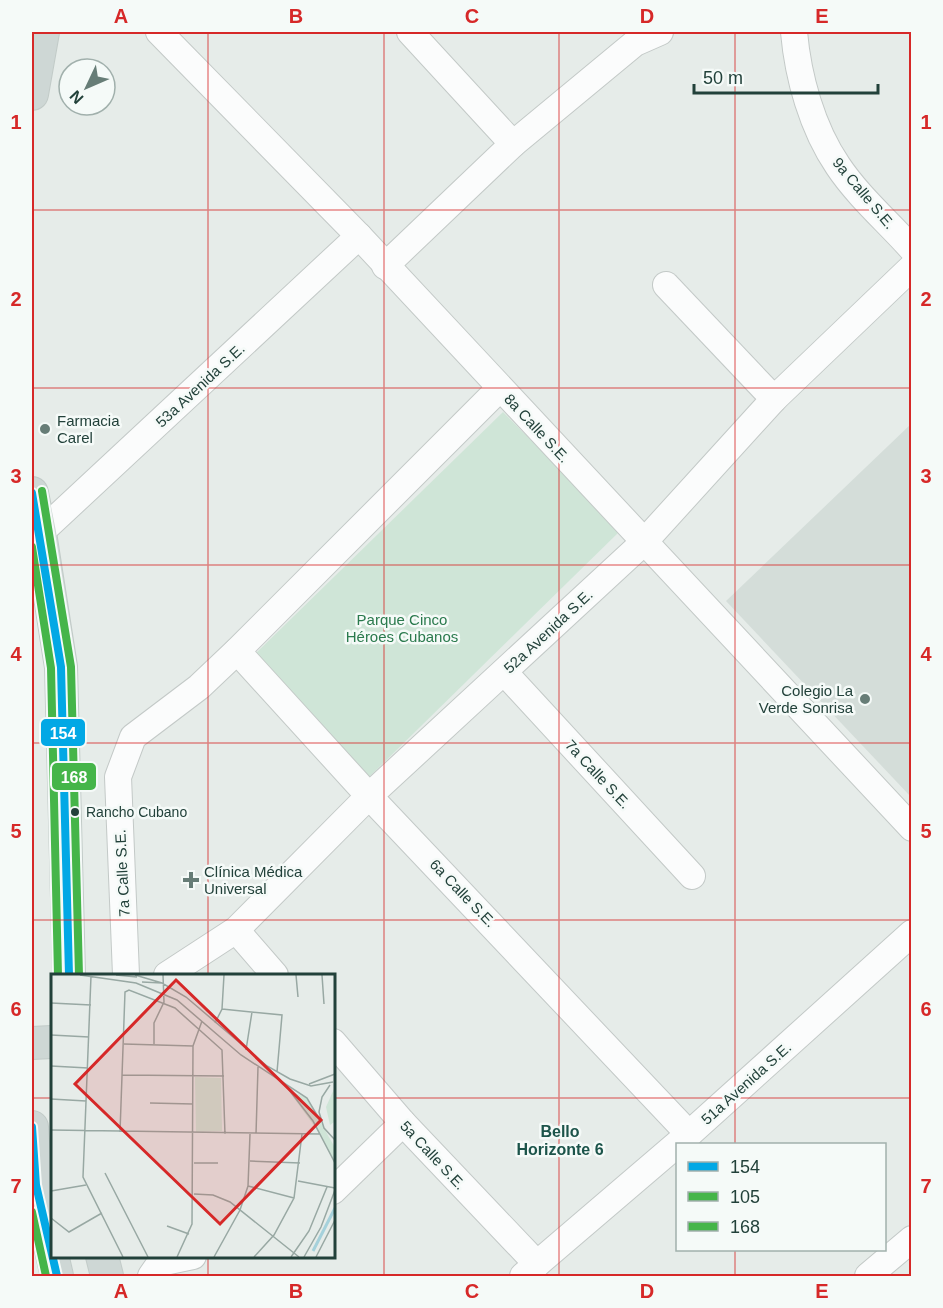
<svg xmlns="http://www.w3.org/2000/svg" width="943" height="1308" font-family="Helvetica,sans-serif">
<rect width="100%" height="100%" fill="#e6ece9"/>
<polygon fill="#d4ddd9" points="911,424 911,797 726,601"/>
<polygon fill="#cfe5d7" points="503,412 620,531 366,780 253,656"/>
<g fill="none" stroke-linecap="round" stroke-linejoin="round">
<g stroke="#c3c9c7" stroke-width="28">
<g id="minor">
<polyline points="159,32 359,236 912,828"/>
<polyline points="410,32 513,144"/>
<path d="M794 32C798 77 812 128 838 166 858 196 888 222 912 249"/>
<polyline points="385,266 513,144 635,43 660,32"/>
<polyline points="666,285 774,399"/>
<polyline points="40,533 359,236"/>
<polyline points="237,651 369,796 689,1134"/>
<polyline points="504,672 692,876"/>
<polyline points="236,930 275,975"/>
<polyline points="126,975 118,777 133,737 199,687 237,651 500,388"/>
<polyline points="167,975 236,930 369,796 644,542 774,399 912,267"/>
<polyline points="333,1042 403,1123 537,1264"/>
<polyline points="333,1191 403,1123"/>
<polyline points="151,1276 160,1263 193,1256"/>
<polyline points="523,1276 689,1134 912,933"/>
<polyline points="868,1276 912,1239"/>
</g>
</g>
<g stroke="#c2cbc8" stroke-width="34">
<g id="major">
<polyline points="32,94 43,32"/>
<polyline points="32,493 40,533 61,667 69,975"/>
<polyline points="32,1043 52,1042"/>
<polyline points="32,1127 36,1185 57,1276"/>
<polyline points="102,1256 107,1276"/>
</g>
</g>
<use href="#minor" stroke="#fbfcfc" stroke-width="26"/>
<use href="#major" stroke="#ced7d5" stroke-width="32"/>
<g stroke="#f5faf8" stroke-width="12">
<g id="bus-1">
<polyline points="32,493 61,667 69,975"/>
<polyline points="32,1127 36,1185 57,1276"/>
</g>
</g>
<g stroke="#f5faf8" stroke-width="12">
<g id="bus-2">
<polyline points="32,547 51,668 58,975"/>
<polyline points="32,1212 46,1276"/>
</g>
</g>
<g stroke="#f5faf8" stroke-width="12">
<polyline id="bus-3" points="42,491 71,667 79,975"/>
</g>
<use href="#bus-1" stroke="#02a8e5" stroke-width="8"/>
<use href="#bus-2" stroke="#45b549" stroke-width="8"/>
<use href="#bus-3" stroke="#45b549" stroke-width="8"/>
</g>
<path fill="none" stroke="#d62828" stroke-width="1.5" stroke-opacity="0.55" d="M208 32V975M384 32V1276M559 32V1276M735 32V1144M32 210H912M32 388H912M32 565H912M32 743H912M32 920H912M32 1098H52M333 1098H912M735 1250V1276M208 1256V1276"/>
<g fill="#677d77" stroke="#f5faf8" stroke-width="2">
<circle cx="45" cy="429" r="6"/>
<circle cx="865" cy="699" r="6"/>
<path d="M188 871h6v6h6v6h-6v6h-6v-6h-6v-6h6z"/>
</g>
<circle fill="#22413a" stroke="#f5faf8" stroke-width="2" cx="75" cy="812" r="5"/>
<g text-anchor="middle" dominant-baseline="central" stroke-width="5" stroke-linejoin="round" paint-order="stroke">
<g font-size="14" fill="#22413a" stroke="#f5faf8" text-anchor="start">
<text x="86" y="812">Rancho Cubano</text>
</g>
<g font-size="15" fill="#22413a" stroke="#f5faf8">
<text transform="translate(864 193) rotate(50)">9a Calle S.E.</text>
<text transform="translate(200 385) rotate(-43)">53a Avenida S.E.</text>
<text transform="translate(537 428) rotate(47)">8a Calle S.E.</text>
<text transform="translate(548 631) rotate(-43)">52a Avenida S.E.</text>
<text transform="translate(598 774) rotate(47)">7a Calle S.E.</text>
<text transform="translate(122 873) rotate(-93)">7a Calle S.E.</text>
<text transform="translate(463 893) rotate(46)">6a Calle S.E.</text>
<text transform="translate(746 1083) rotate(-42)">51a Avenida S.E.</text>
<text transform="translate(433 1155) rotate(47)">5a Calle S.E.</text>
</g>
<g font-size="15" fill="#22413a" stroke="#f5faf8" text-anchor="start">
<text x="57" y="420">Farmacia<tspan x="57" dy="17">Carel</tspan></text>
<text x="853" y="690" text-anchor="end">Colegio La<tspan x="853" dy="17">Verde Sonrisa</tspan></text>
<text x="204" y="871">Clínica Médica<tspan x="204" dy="17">Universal</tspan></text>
</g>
<g font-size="15" fill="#2a7a4d" stroke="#f5faf8">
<text x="402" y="619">Parque Cinco<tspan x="402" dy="17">Héroes Cubanos</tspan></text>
</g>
<g font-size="16" font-weight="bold" fill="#1c544a" stroke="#f5faf8">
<text x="560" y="1131">Bello<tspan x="560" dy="18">Horizonte 6</tspan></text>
</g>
</g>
<g transform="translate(51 974)">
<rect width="284" height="284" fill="#e6ece9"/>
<path d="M144 103 170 104 171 157 145 158Z" fill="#cfe5d7"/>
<path d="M283 115V148L279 151 275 133ZM237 116 256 124 283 172V189L269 160Z" fill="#cfe5d7"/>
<path fill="none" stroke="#a5d1db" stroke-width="3" d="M262 277 284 234"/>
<path fill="none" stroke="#98a8a3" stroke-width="1.5" d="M29 1 85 9 126 26 190 81 256 124 270 148M65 1 86 3M84 1 111 9 135 23 216 92 239 105 260 112 282 108M245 1 247 23M271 1 273 30M40 2 32 203 72 283M91 8 111 9M0 29 40 31M171 35 231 41 226 98M164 49 171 35 173 1M0 61 38 63M73 70 142 72M103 70V49L113 28 112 1M195 76 201 38M0 92 37 94M71 101 173 102M258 110 284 100M279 111 271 123 268 138 273 154 284 166M235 112 262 147 284 189M0 125 35 127M99 129 142 130M0 156 269 160M69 158 74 18 78 16 124 34 171 76 174 160M205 160 207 93M199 187 249 189M143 189H167M54 199 97 283M247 207 284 214M197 212 243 224M0 217 35 211M143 220 162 221 179 228 248 283M0 244 18 258 51 239M116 252 138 260M126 283 141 250 142 72 151 47M163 283 189 236 197 212 199 160M203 283 223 261 243 224 251 160M240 283 258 257 276 213M253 283 270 253 284 216M265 283 284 246"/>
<path fill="#d62828" fill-opacity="0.15" stroke="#d62828" stroke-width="3" d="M125 6 270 146 169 250 24 110Z"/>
<rect width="284" height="284" fill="none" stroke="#22413a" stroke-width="3"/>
</g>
<g stroke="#f5faf8" stroke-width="2">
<rect x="40" y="718" width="46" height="29" rx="6" fill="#02a8e5"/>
<rect x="51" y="762" width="46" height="29" rx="6" fill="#45b549"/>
</g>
<g font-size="16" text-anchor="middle" font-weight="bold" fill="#fff">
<text x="63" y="739">154</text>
<text x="74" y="783">168</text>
</g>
<rect width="943" height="1308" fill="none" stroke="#f5faf8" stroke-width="66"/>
<rect x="676" y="1143" width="210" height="108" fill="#f5faf8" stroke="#a1b0ac" stroke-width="1.5"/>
<rect x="688" y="1162" width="30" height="9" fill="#02a8e5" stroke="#a1b0ac" stroke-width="1.5"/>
<text x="730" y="1173" font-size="18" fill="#22413a">154</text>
<rect x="688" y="1192" width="30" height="9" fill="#45b549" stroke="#a1b0ac" stroke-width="1.5"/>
<text x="730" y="1203" font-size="18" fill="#22413a">105</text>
<rect x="688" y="1222" width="30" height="9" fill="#45b549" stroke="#a1b0ac" stroke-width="1.5"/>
<text x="730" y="1233" font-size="18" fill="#22413a">168</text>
<g transform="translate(87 87) rotate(226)"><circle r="28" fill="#f5faf8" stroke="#a1b0ac" stroke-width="1.5"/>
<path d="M0-4.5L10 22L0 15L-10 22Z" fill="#677d77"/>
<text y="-9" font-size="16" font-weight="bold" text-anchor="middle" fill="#22413a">N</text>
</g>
<path d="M694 84v9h184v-9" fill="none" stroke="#22413a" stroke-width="3"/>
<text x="703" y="84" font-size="18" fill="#22413a" stroke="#f5faf8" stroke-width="4.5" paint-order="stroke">50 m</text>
<rect x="33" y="33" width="877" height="1242" fill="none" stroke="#d62828" stroke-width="2"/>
<g font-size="20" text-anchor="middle" font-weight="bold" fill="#d62828">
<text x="121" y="23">A</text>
<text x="296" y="23">B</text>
<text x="472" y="23">C</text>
<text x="647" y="23">D</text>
<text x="822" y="23">E</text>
<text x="16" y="129">1</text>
<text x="926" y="129">1</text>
<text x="16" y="306">2</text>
<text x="926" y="306">2</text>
<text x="16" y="483">3</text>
<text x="926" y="483">3</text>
<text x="16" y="661">4</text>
<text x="926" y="661">4</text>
<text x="16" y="838">5</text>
<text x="926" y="838">5</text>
<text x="16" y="1016">6</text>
<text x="926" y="1016">6</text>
<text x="16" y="1193">7</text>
<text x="926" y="1193">7</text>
<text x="121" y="1298">A</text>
<text x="296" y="1298">B</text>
<text x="472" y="1298">C</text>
<text x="647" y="1298">D</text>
<text x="822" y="1298">E</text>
</g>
</svg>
